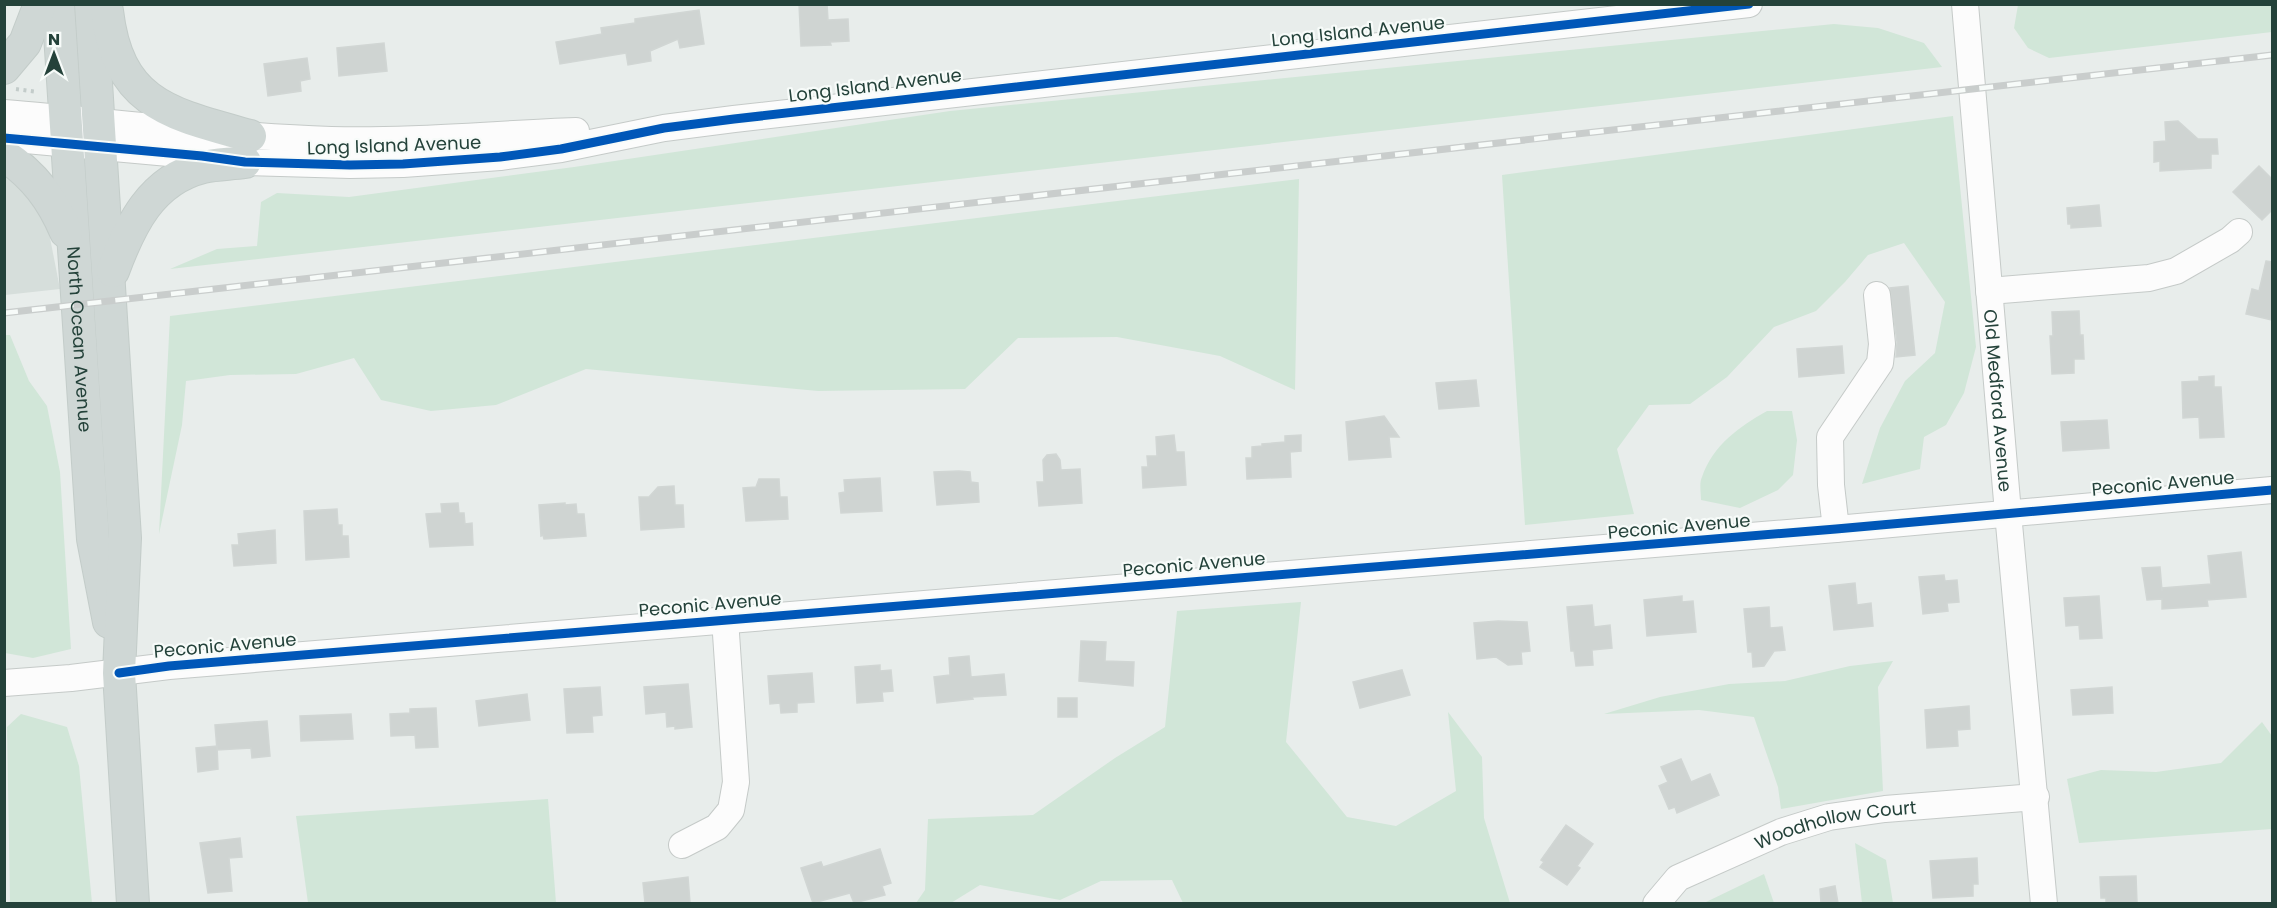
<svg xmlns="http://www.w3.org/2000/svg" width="2277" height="908" font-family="Poppins,sans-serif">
<rect width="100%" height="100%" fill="#e8edeb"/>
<polygon fill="#d6dedb" points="4,151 34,156 60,289 5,295"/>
<g fill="#d1e6d8">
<polygon points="2018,5 2272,5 2272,32 2049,58 2028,48 2014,28"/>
<polygon points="1834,24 1878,28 1924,43 1942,67 170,269 217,249 257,246 261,202 277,193 349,197 574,167 950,111"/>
<polygon points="1953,116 1976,347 1964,393 1946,425 1924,437 1920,469 1862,484 1880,428 1905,381 1935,353 1945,302 1904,243 1868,255 1845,282 1816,311 1774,327 1727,377 1690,404 1649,405 1617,449 1634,514 1525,525 1502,175"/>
<polygon points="1299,179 1295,390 1220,356 1117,337 1018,338 965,389 818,391 586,369 496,405 431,411 381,400 354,358 296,374 230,375 186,381 182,425 159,534 170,316"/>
<polygon points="5,335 10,335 29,381 47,406 60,472 71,649 33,658 5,653"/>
<path d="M1767 411H1792L1797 440 1793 475 1778 490 1740 508 1701 500C1701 493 1699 483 1702 477 1713 445 1739 427 1767 411Z"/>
<polygon points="1301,602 1286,742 1347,817 1396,826 1456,791 1448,712 1482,757 1484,818 1510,903 1183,903 1172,880 1101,881 1060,900 980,885 951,903 916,903 925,890 928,819 1033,815 1115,758 1165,727 1177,611"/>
<polygon points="1893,661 1878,687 1883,791 1781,809 1778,787 1754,717 1699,710 1604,714 1660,697 1729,684 1785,681 1850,666"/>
<polygon points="21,714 67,727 79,766 92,903 10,903 7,727"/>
<polygon points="2262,722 2272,736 2272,829 2079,843 2067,779 2101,770 2156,772 2221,763"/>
<polygon points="548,799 556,903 308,903 296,816"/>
<polygon points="1855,843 1886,860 1893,903 1862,903"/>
<polygon points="1764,874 1774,903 1704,903"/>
</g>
<g fill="#cfd4d2" stroke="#d1d6d4" stroke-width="1.5">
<polygon points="799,4 827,4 828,20 848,19 849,41 830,42 831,45 801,46"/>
<polygon points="699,10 704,44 680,48 678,39 650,51 651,61 628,65 626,53 560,64 556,42 602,34 601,28 635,23 635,19"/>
<polygon points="384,43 387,71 339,76 337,48"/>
<polygon points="307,58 310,79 300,81 301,91 268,96 264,64"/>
<polygon points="2178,121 2198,139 2217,139 2218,154 2211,154 2211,168 2160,171 2160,161 2154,162 2154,142 2166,141 2165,122"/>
<polygon points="2259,166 2272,179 2272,210 2262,220 2233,192"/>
<polygon points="2099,205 2101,226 2071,228 2071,224 2068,224 2067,208"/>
<polygon points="2266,261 2272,262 2272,320 2246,314 2252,289 2259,291"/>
<polygon points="1908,286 1915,355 1896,357 1897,342 1890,288"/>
<polygon points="2079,311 2080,335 2083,335 2084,359 2074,359 2074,373 2052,374 2050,336 2053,336 2052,312"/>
<polygon points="1842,346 1844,373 1799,377 1797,349"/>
<polygon points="2214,376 2214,387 2221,387 2224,437 2200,438 2199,417 2183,418 2182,382 2199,381 2199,377"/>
<polygon points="1476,380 1479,406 1439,409 1436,383"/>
<polygon points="1384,416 1399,437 1389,437 1391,457 1349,460 1346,422"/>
<polygon points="2107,420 2109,448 2063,451 2061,422"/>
<polygon points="1174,435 1176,452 1184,452 1186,485 1143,488 1142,467 1148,467 1147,456 1157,456 1156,437"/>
<polygon points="1301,435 1301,451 1290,452 1291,477 1247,479 1246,458 1252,458 1252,447 1262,446 1262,444 1285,442 1285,436"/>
<polygon points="1056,454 1060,460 1061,470 1080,469 1082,503 1039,506 1037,482 1044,482 1043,460 1047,455"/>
<polygon points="959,471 970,472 971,482 978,483 979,502 937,505 934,472"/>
<polygon points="880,478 882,511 841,513 839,493 845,492 844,480"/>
<polygon points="759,479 779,479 780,497 787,497 788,519 746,521 743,488 756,487"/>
<polygon points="674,486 675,505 683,505 684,527 641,530 639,497 649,497 658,487"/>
<polygon points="458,503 459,513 464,513 465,524 472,523 473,545 430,547 426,514 442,513 441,504"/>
<polygon points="565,503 565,505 576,504 577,514 584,514 586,536 544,539 543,535 541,536 539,505"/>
<polygon points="337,509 338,525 342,525 342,536 348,536 349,557 306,560 304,511"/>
<polygon points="275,530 276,563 234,566 232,545 239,545 238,534"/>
<polygon points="2241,552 2246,597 2207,600 2208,606 2162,609 2162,599 2147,600 2142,568 2160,567 2162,591 2162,588 2211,584 2208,556"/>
<polygon points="1944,575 1945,581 1957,580 1959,602 1947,603 1948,611 1923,614 1919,577"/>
<polygon points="1855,583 1857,605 1871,603 1873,626 1834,630 1829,586"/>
<polygon points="1682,596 1682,602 1693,601 1696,632 1647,636 1644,600"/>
<polygon points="2099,596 2102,638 2080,639 2079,625 2066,626 2064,598"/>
<polygon points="1592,605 1594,627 1610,625 1612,648 1592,650 1593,665 1576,666 1574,651 1571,651 1567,607"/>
<polygon points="1769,607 1770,628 1782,627 1785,650 1774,651 1764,666 1753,667 1752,652 1748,652 1744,609"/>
<polygon points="1498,621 1527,622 1530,651 1521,652 1522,664 1508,665 1496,657 1477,659 1474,623"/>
<polygon points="1081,641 1106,642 1105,661 1134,662 1133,686 1079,681"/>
<polygon points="969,656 971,677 1004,674 1006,695 972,697 973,699 937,703 934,677 950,675 949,658"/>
<polygon points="880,665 880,671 891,670 893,691 882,692 883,701 857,703 855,667"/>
<polygon points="1402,670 1410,695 1360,708 1353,682"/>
<polygon points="812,673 814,702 797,703 797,712 781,713 780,703 770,704 768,676"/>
<polygon points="688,684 692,727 675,729 675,726 667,727 666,712 646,714 644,687"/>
<polygon points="600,687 602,715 592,716 593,732 567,733 564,689"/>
<polygon points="2112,687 2113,713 2073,715 2071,690"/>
<polygon points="527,694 530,720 479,726 476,701"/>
<rect x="1058" y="698" width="19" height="19"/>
<polygon points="1969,706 1970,729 1957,730 1958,746 1927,748 1925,710"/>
<polygon points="436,708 438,747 416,748 415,735 391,736 390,714 410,713 410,709"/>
<polygon points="351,714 353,739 301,741 300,716"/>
<polygon points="267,721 270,756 252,758 251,748 217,750 215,725"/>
<polygon points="217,746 218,769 198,772 196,748"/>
<polygon points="1681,759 1691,782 1710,774 1719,795 1677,813 1675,807 1669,809 1659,786 1668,782 1661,767"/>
<polygon points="1566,825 1593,844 1577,866 1580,868 1567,885 1540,867 1544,862 1541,860"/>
<polygon points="240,838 242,857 229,858 232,891 208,893 200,843"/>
<polygon points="880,849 891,883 882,886 885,895 854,903 850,893 813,903 801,868 821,862 823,867"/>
<polygon points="1977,858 1978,884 1973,884 1973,896 1933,898 1930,861"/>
<polygon points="2136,876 2137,903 2106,903 2106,898 2101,898 2100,877"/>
<polygon points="688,877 690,903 645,903 643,883"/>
<polygon points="1835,886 1838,903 1821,903 1820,889"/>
</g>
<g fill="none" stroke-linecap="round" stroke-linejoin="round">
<g stroke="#c5cac8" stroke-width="28">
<g id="minor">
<path id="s1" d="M1965 4 2008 513 2044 904"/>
<path d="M4 113C113 122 222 136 331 140 413 142 494 134 576 131"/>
<polyline points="4,138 202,156 245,162 350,165 403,164 500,157 561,149 664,128 734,119 1749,4"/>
<polyline points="1989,291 2149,278 2176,271 2230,240 2239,232"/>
<polyline points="1836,529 1831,485 1830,437 1880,363 1882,344 1877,295"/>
<polyline points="4,683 71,678 169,666 1836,529 2272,490"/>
<polyline points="682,845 717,827 731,810 736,782 725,619"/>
<path id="s2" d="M1656 904 1678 878 1781 832 1829 817 1885 809 2036 797"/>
</g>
</g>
<g stroke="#c3ccc9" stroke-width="34">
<g id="major">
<path id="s3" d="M58 4 93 539 109 622"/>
<polyline points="91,4 125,538 119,673 133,904"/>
<path d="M107 11C118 105 171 114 250 136"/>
<polyline points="4,68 25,43 40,4"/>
<path d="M4 155C34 175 52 199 66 232"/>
<path d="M113 271C130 225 151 180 203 167 216 164 231 164 245 162"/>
</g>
</g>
<polyline stroke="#c3ccca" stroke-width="4" stroke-dasharray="3 4.5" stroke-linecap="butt" points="16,89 38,92"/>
<use href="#minor" stroke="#fcfcfc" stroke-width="26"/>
<use href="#major" stroke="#cfd7d5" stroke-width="32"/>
<g stroke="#c9cdcc" stroke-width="7">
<polyline id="rail" points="4,313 2272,55"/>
</g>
<use href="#rail" stroke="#f7fbf9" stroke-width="4.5" stroke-dasharray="14" stroke-linecap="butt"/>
<g stroke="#f7fbf9" stroke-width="13">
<g id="cycleway">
<polyline points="4,138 202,156 245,162 350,165 403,164 500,157 561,149 664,128 734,119 1749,4"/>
<polyline points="119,673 169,666 1836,529 2272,490"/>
</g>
</g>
<use href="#cycleway" stroke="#0057b8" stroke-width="9"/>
</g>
<g text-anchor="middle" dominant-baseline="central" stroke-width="4.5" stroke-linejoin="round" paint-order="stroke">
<g font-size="18" fill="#24423a" stroke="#f7fbf9">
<text transform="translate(1358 31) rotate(-6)">Long Island Avenue</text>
<text transform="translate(875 85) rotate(-7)">Long Island Avenue</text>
<text transform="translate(394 145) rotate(-2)">Long Island Avenue</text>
<text stroke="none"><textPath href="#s3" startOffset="336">North Ocean Avenue</textPath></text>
<text stroke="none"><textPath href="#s1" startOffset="398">Old Medford Avenue</textPath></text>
<text transform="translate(2163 483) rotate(-5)">Peconic Avenue</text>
<text transform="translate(1679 526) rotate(-5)">Peconic Avenue</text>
<text transform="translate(1194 564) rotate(-5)">Peconic Avenue</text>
<text transform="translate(710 604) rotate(-5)">Peconic Avenue</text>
<text transform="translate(225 645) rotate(-5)">Peconic Avenue</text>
<text stroke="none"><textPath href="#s2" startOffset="202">Woodhollow Court</textPath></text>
</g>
</g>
<rect width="2277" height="908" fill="none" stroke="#24423a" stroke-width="12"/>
<g transform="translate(54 54)" stroke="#f7fbf9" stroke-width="4.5" paint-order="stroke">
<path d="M0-4.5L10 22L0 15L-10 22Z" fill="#24423a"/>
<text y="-9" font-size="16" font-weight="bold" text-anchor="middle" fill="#24423a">N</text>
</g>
</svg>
